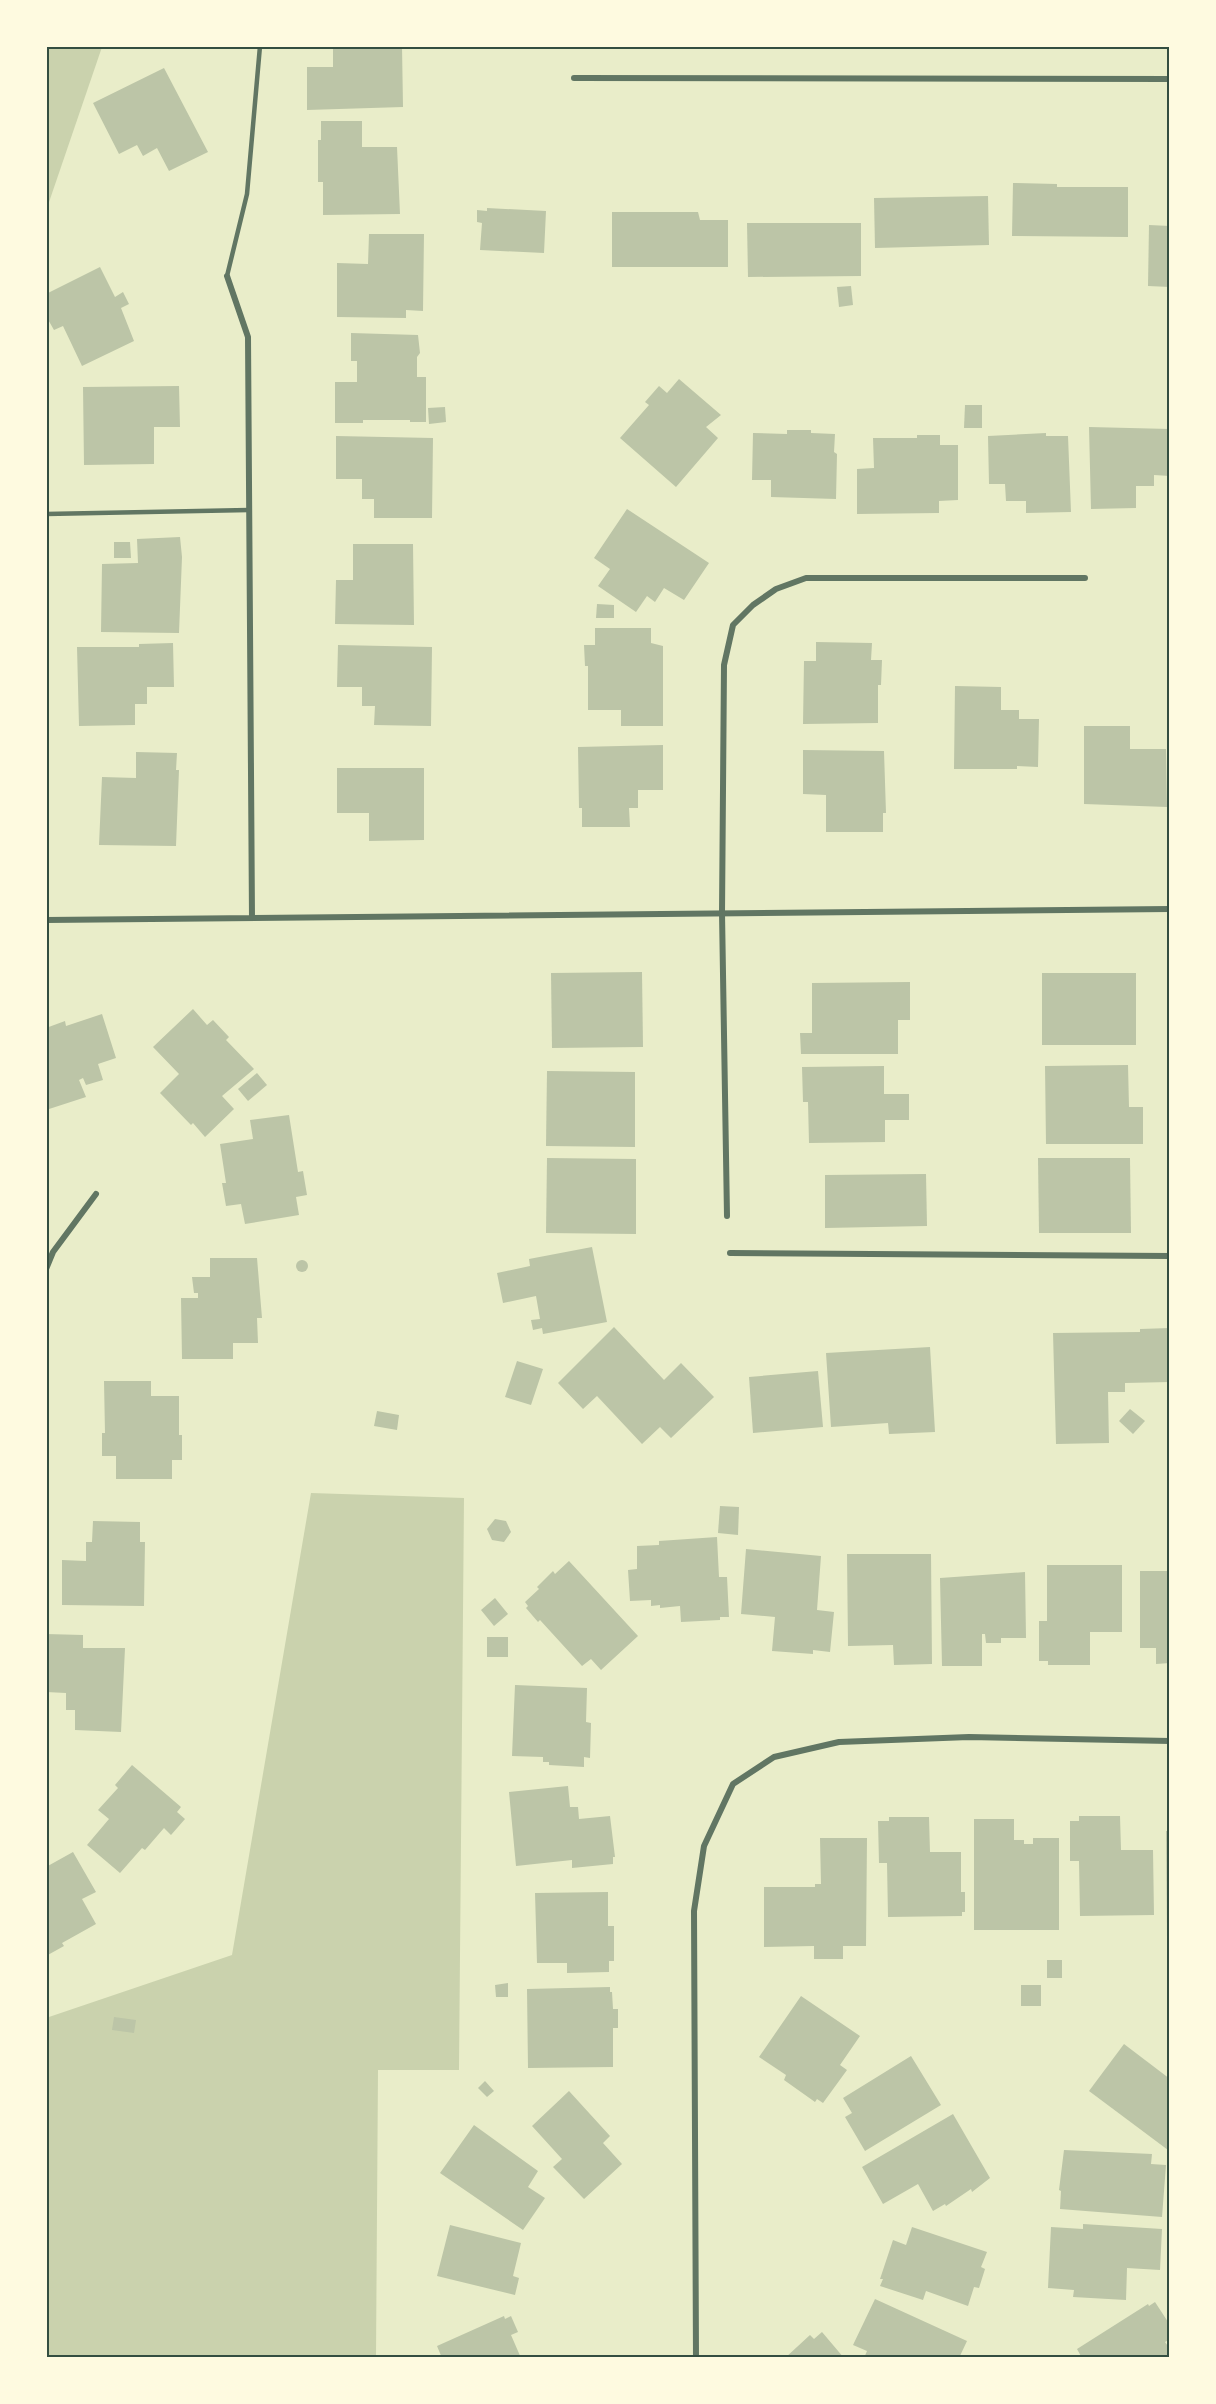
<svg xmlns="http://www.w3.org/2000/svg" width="1216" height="2404" font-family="Inter,sans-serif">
<rect width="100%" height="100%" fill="#e9edc9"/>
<g fill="#cad2ad">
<polygon points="47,46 102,47 47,208 46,47"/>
<polygon points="311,1493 464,1498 459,2070 378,2070 376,2357 47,2357 46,2018 232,1955"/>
</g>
<g fill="#bcc5a7">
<polygon points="402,46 403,107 307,110 307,67 333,67 333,47"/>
<polygon points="164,68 208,152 169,171 157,148 143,156 137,145 119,154 93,103"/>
<polygon points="321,121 362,121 362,147 397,147 400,214 323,215 323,182 318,182 318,140 321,140"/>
<polygon points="1013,183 1057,184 1057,187 1128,187 1128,237 1012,236"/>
<polygon points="988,196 989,245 875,248 874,198"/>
<polygon points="487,208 546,211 544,253 480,250 482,223 477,222 477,210 487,211"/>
<polygon points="612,212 698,212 700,220 728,220 728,267 612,267"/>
<polygon points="747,223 861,223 861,276 748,277"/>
<polygon points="1149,225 1170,226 1170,287 1148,286"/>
<polygon points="369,234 424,234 423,311 406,310 406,318 337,317 337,263 368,264"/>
<polygon points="100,267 115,297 123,292 129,304 121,308 134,341 82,366 63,326 54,330 46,316 46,294"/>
<polygon points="851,286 853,305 839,307 837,287"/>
<polygon points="351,333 418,335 420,353 417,357 417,377 426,377 426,422 410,422 410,420 363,420 363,423 335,423 335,382 357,382 357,361 351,361"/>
<polygon points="679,379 721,415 706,427 718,438 676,487 620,438 649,405 645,402 659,386 667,393"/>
<polygon points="179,386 180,427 154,427 154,464 84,465 83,387"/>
<polygon points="965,405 982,405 982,428 964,428"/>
<polygon points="445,407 446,422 429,424 428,408"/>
<polygon points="1089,427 1170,429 1170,476 1154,475 1154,486 1136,486 1136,508 1091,509"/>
<polygon points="787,430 811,430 811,433 835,434 834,452 837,454 836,499 771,497 771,480 752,480 753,433 787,434"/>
<polygon points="1046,433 1046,436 1068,436 1071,512 1026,513 1026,501 1006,501 1005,484 989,484 988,436"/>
<polygon points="917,435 940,435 940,445 958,445 958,500 939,501 939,513 857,514 857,469 874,468 873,438 917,438"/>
<polygon points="336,436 433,438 432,518 374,518 374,499 362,499 362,479 336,479"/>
<polygon points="627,509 709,563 684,600 664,588 655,602 647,596 636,612 598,586 610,569 594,558"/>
<polygon points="180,537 182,557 179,633 101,632 102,564 138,563 137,539"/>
<polygon points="114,542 130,542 131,558 114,558"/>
<polygon points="353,544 413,544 414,625 335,624 336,580 353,580"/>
<polygon points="597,604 614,605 614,618 596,618"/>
<polygon points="595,628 651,628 651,643 663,646 663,726 621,726 621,710 588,710 588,666 585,666 584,645 595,645"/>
<polygon points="816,642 872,643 871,660 882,660 881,685 878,685 878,723 803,724 804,661 816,661"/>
<polygon points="173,643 174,687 147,687 147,704 135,704 135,725 79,726 77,647 139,647 139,644"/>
<polygon points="338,645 432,647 431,726 374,725 375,706 362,706 362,687 337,687"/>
<polygon points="955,686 1001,687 1001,710 1019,710 1019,719 1039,719 1038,767 1017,766 1017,769 954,769"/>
<polygon points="1084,726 1130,726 1130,749 1166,749 1167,807 1084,804"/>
<polygon points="663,745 663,790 638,790 638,808 629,808 630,827 582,827 582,808 579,808 578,747"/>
<polygon points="803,750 884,751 886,813 883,813 883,832 826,832 826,795 803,794"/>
<polygon points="136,752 177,753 176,770 179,770 176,846 99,845 102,777 136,778"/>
<polygon points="337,768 424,768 424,840 369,841 369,813 337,813"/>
<polygon points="642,972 643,1047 552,1048 551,973"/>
<rect x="1042" y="973" width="94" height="72"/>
<polygon points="910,982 910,1020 898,1020 898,1054 801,1054 800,1033 812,1033 812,983"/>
<polygon points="193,1009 207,1025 213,1020 229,1037 226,1040 254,1069 222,1096 234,1109 205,1137 193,1123 191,1125 160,1093 179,1074 153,1047"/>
<polygon points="102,1014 116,1058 98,1064 103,1080 86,1085 83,1078 79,1080 86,1097 46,1110 46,1028 65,1021 66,1026"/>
<polygon points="1128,1065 1129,1107 1143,1107 1143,1144 1046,1144 1045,1066"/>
<polygon points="884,1066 884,1094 909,1094 909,1120 885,1120 885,1142 809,1143 808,1102 803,1102 802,1067"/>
<polygon points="547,1071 635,1072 635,1147 546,1146"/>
<polygon points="257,1073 267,1085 248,1101 238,1089"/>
<polygon points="289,1115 298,1172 303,1171 307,1195 296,1197 299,1215 245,1224 241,1204 226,1206 222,1183 226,1183 220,1144 253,1139 250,1120"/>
<polygon points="547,1158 636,1159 636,1234 546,1233"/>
<polygon points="1038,1158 1130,1158 1131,1233 1039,1233"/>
<polygon points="926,1174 927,1226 825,1228 825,1175"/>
<polygon points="592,1247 607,1322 543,1334 542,1328 533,1330 531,1320 540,1319 536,1296 503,1303 497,1273 530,1266 529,1259"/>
<polygon points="210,1258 257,1258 262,1318 257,1318 258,1343 233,1343 233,1359 182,1359 181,1298 198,1298 198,1293 194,1293 192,1277 210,1277"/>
<circle cx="302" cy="1266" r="6"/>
<polygon points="614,1327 664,1380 681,1363 714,1397 671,1438 660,1427 642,1444 597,1396 583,1409 558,1383"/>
<polygon points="1170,1328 1170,1382 1125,1383 1125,1392 1108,1392 1109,1443 1056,1444 1053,1333 1140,1332 1140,1329"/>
<polygon points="930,1347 935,1432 889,1434 888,1423 831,1427 826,1353"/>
<polygon points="517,1361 543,1369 531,1405 505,1397"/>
<polygon points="818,1371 823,1427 753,1433 749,1377"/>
<polygon points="104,1381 151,1381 151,1396 179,1396 179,1435 182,1435 182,1460 172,1460 172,1479 116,1479 116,1456 102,1456 102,1433 105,1433"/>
<polygon points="1130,1409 1145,1421 1133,1434 1119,1421"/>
<polygon points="377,1411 399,1415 397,1430 374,1426"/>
<polygon points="720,1506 739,1507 738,1535 718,1533"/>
<polygon points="495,1519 506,1521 511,1532 504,1542 492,1540 487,1529"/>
<polygon points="93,1521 140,1522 140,1542 145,1542 144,1606 62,1605 62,1560 86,1561 86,1542 92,1542"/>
<polygon points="717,1537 719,1577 727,1577 729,1617 720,1617 720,1620 681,1622 680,1606 660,1608 660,1605 651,1606 651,1600 630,1601 628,1570 637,1569 637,1546 659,1545 659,1541"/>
<polygon points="746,1549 821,1556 817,1610 834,1612 830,1652 813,1650 813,1654 772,1651 775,1617 741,1614"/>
<polygon points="847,1554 931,1554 932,1664 894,1665 893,1645 848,1646"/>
<polygon points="569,1561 638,1636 601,1670 591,1659 582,1666 540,1620 538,1622 526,1608 528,1606 525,1602 539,1589 537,1587 553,1571 555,1574"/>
<polygon points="1047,1565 1122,1565 1122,1632 1090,1632 1090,1665 1048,1665 1048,1661 1039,1661 1039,1621 1047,1621"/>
<polygon points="1140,1571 1170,1571 1170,1663 1156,1664 1156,1648 1140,1648"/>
<polygon points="1025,1572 1026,1638 1001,1638 1001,1643 986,1643 985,1634 982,1634 982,1666 942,1666 940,1578"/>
<polygon points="495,1598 508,1614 494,1626 481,1610"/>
<polygon points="46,1634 83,1635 83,1648 125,1648 121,1732 75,1730 75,1710 66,1710 66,1693 46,1692"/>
<rect x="487" y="1637" width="21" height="20"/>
<polygon points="515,1685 587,1688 586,1722 591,1723 590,1758 584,1757 584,1767 549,1765 549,1762 543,1762 543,1757 512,1756"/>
<polygon points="132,1765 181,1807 177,1812 185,1819 171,1835 164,1828 145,1850 142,1848 120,1873 87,1845 109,1819 98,1810 118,1788 115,1785"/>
<polygon points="568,1786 570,1807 578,1807 579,1819 610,1816 615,1857 613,1857 613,1864 572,1868 572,1860 516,1866 509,1792"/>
<polygon points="1079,1816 1120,1816 1121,1850 1153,1850 1154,1915 1080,1916 1079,1861 1070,1861 1070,1821 1079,1821"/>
<polygon points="889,1817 929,1817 930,1852 961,1852 961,1892 965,1892 965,1912 962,1912 962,1916 888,1917 887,1863 879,1863 878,1821 889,1821"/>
<polygon points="974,1819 1014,1819 1014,1840 1024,1840 1024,1844 1033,1844 1033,1838 1059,1838 1059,1930 974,1930"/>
<polygon points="1166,1831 1170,1831 1170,1939 1167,1939"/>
<polygon points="820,1838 867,1838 866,1946 843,1946 843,1959 814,1959 814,1946 764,1947 764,1887 815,1887 815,1884 821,1884"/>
<polygon points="73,1852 96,1892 82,1899 96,1924 62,1943 64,1946 46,1956 46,1867"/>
<polygon points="608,1892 608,1926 614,1926 614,1961 609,1961 609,1972 567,1973 567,1963 537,1963 535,1893"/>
<rect x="1047" y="1960" width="15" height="18"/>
<polygon points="508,1983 508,1997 496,1997 495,1985"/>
<rect x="1021" y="1985" width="20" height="21"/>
<polygon points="610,1987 610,1992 612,1992 613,2009 618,2009 618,2028 613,2028 613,2067 528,2068 527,1989"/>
<polygon points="801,1996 860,2036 840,2065 847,2070 823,2103 817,2099 815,2102 784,2080 786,2075 759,2057"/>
<polygon points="114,2017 136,2020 134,2033 112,2030"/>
<polygon points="1124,2044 1170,2079 1168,2150 1089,2091"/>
<polygon points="911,2056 941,2105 865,2151 845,2117 852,2113 843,2098"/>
<polygon points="485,2081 494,2091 487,2097 478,2088"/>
<polygon points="569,2091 610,2136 603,2143 622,2164 584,2199 553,2167 562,2159 532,2126"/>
<polygon points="953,2114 990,2178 972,2192 971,2189 946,2206 945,2204 933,2211 918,2184 883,2204 862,2167"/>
<polygon points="474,2125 538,2171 528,2187 545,2198 523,2230 440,2173"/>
<polygon points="1064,2150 1152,2154 1151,2164 1166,2165 1162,2217 1060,2209 1061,2191 1059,2190"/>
<polygon points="1083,2224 1162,2229 1160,2270 1127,2268 1126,2300 1073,2297 1074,2290 1048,2288 1051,2227 1083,2229"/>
<polygon points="450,2225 521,2243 513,2276 519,2278 515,2295 437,2276"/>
<polygon points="912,2227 987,2252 981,2267 985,2269 979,2288 974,2287 968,2306 926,2291 923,2300 880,2286 883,2279 880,2279 893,2240 906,2245"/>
<polygon points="875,2299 967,2341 959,2358 864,2358 867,2351 853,2345"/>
<polygon points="1155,2302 1170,2325 1170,2339 1165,2342 1170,2349 1170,2358 1082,2358 1077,2349 1148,2304 1149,2306"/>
<polygon points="504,2316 505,2319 511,2316 518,2332 511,2335 521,2358 442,2358 437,2346"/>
<polygon points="822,2332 844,2358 785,2358 810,2335 814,2339"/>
</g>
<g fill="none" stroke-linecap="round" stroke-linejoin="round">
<g stroke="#617663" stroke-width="4.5">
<polyline points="227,276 247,194 260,46"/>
<polyline points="46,514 249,510"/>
</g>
<g stroke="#617663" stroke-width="6">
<polyline points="574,78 1170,79"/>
<polyline points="227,276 248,337 252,918"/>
<polyline points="46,920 1170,909"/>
<polyline points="727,1216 722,913 724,665 733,625 753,605 776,589 806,578 1085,578"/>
<polyline points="730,1253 1170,1256"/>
<polyline points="46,1269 53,1252 96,1194"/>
<polyline points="696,2358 694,1911 704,1846 733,1784 774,1757 839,1742 969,1737 1170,1741"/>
</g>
</g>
<rect width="1216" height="2404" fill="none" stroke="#fefae0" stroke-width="96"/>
<rect x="48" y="48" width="1120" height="2308" fill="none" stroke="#344e41" stroke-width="2"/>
</svg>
